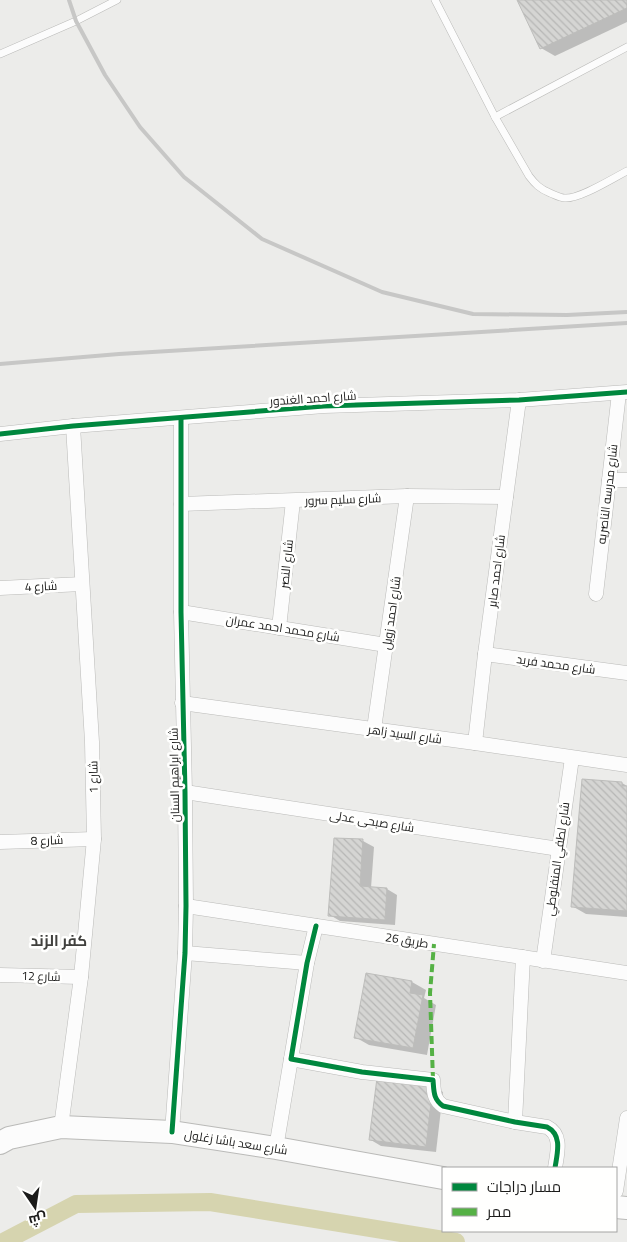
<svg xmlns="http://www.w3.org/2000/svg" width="627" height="1242" font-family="'Titillium Web',Cairo,sans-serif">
<defs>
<pattern id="building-back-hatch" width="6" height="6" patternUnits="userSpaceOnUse" patternTransform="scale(1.25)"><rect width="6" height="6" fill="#d5d5d3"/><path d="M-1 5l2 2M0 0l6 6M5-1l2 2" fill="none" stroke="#b6b6b5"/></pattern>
</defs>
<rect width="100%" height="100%" fill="#ececea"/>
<g fill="#0003">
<polygon points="519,0 627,0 627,22 555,56 541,48"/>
<polygon points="583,780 622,783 627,786 627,917 586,914 572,906"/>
<polygon points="335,839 363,841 374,847 371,888 387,889 397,895 395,925 340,921 330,915"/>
<polygon points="367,974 412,982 426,990 424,998 436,1005 427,1055 369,1045 355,1037"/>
<polygon points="433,1086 443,1092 436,1152 381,1146 371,1140"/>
</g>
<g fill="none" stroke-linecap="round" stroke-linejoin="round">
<polyline stroke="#d6d4af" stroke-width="18" points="3,1242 76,1204 210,1202 456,1242"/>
</g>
<g fill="url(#building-back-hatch)" stroke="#bdbdbb">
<polygon points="517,0 627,0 627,8 540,49"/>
<polygon points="582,779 622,782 622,786 627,786 627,911 571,907"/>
<polygon points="334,838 363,839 360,886 387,888 385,920 328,916"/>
<polygon points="366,973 412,981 410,993 423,995 413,1048 354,1038"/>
<polygon points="377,1078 433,1085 426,1147 369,1140"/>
</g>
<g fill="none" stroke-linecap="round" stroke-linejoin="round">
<g stroke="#babab8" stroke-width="8">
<g id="service">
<path d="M435 0 495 117 529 176C535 184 540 189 550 193 555 195 560 198 565 198 580 199 613 178 627 171"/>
<polyline points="0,54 76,21 117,0"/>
<polyline points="495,117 627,47"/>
</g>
</g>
<g stroke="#babab8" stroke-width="15">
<g id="minor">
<polyline points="0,434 73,426 324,406 519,400 627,392"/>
<polyline points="609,480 627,480"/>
<polyline points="181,504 407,496 506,497"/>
<polyline points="0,588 82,584"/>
<polyline points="596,594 619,393"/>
<polyline points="181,612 386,645"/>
<polyline points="279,628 293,501"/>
<polyline points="485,654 627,673"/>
<polyline points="182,703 475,743 627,765"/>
<polyline points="374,729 407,496"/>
<polyline points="475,743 485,654 519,400"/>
<polyline points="185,792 559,849"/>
<polyline points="0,842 94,839"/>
<polyline points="186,906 627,973"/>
<path d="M316 926 307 963 291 1059 362 1072 433 1080C434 1091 433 1099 443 1106L515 1122 547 1127C563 1135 557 1154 555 1168"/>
<polyline points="185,953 307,963"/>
<polyline points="543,961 572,758"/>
<polyline points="0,975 81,977"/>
<polyline points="515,1122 523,957"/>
<polyline points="61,1127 81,977 94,839 92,742 73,426"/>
<polyline points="172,1132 185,953 186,906 185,792 181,612 181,418"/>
<polyline points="276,1148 291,1059"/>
<polyline points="616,1191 627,1118"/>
</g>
</g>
<g stroke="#babab8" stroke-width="24">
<g id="trunk">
<polyline points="0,1143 9,1138 61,1127 172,1132 276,1148 443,1178"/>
<polyline points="616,1207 627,1208"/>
</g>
</g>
<use href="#service" stroke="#fcfcfc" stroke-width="7"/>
<use href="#minor" stroke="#fcfcfc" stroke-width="14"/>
<use href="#trunk" stroke="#fcfcfc" stroke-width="22"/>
<g stroke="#c7c7c6" stroke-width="4">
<polyline points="69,0 76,21 105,75 140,127 184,177 262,239 382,292 473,314 567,315 627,312"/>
<polyline points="0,364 119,354 627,323"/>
</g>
<polyline stroke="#55b145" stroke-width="4" stroke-dasharray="8 4" stroke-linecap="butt" points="433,1080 430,993 434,944"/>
<g stroke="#fffffe" stroke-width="8">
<g id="cycleway">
<polyline points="0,434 73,426 324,406 519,400 627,392"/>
<path d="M316 926 307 963 291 1059 362 1072 433 1080C434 1091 433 1099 443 1106L515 1122 547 1127C563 1135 557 1154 555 1168"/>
<polyline points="172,1132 185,953 186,906 185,792 181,612 181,418"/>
</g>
</g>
<use href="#cycleway" stroke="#00873e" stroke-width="5"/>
</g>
<g text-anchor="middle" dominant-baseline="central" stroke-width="5" stroke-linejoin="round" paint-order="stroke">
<g font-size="12" fill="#1b1b1a" stroke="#fffffe">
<text transform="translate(313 398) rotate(-4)">شارع احمد الغندور</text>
<text transform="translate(607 494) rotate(-83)">شارع مدرسه الناصريه</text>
<text transform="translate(343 499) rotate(-2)">شارع سليم سرور</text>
<text transform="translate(286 564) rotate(-84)">شارع النصر</text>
<text transform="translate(496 571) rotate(-83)">شارع احمد صابر</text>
<text transform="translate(41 586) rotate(-3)">شارع 4</text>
<text transform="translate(391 613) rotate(-82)">شارع احمد زويل</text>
<text transform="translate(283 628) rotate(9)">شارع محمد احمد عمران</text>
<text transform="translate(556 664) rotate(8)">شارع محمد فريد</text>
<text transform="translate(405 734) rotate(8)">شارع السيد زاهر</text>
<text transform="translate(174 775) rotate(-91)">شارع ابراهيم السنان</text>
<text transform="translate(93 777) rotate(-91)">شارع 1</text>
<text transform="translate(372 821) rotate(9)">شارع صبحى عدلى</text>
<text transform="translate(47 840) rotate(-2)">شارع 8</text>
<text transform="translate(557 859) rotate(-82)">شارع لطفي المنفلوطي</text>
<text transform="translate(407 940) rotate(9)">طريق 26</text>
<text transform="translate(41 976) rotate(2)">شارع 12</text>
<text transform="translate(236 1142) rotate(9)">شارع سعد باشا زغلول</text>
</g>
<g font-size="15" font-weight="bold" fill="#41413e" stroke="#fffffe">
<text x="59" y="940">كفر الزند</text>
</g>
</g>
<rect x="442" y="1167" width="175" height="65" fill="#fffffe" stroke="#a4a4a3"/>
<rect x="452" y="1183" width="25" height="8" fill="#00873e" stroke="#a4a4a3"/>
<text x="487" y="1192" font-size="15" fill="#1b1b1a">مسار دراجات</text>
<rect x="452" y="1208" width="25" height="8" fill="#55b145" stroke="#a4a4a3"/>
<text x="487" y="1217" font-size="15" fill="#1b1b1a">ممر</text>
<g transform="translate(35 1207) rotate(167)" stroke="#fffffe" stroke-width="4" paint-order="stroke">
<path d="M0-4L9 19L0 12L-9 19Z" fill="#1b1b1a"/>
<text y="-8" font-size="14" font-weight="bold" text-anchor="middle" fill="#1b1b1a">ش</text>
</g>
</svg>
